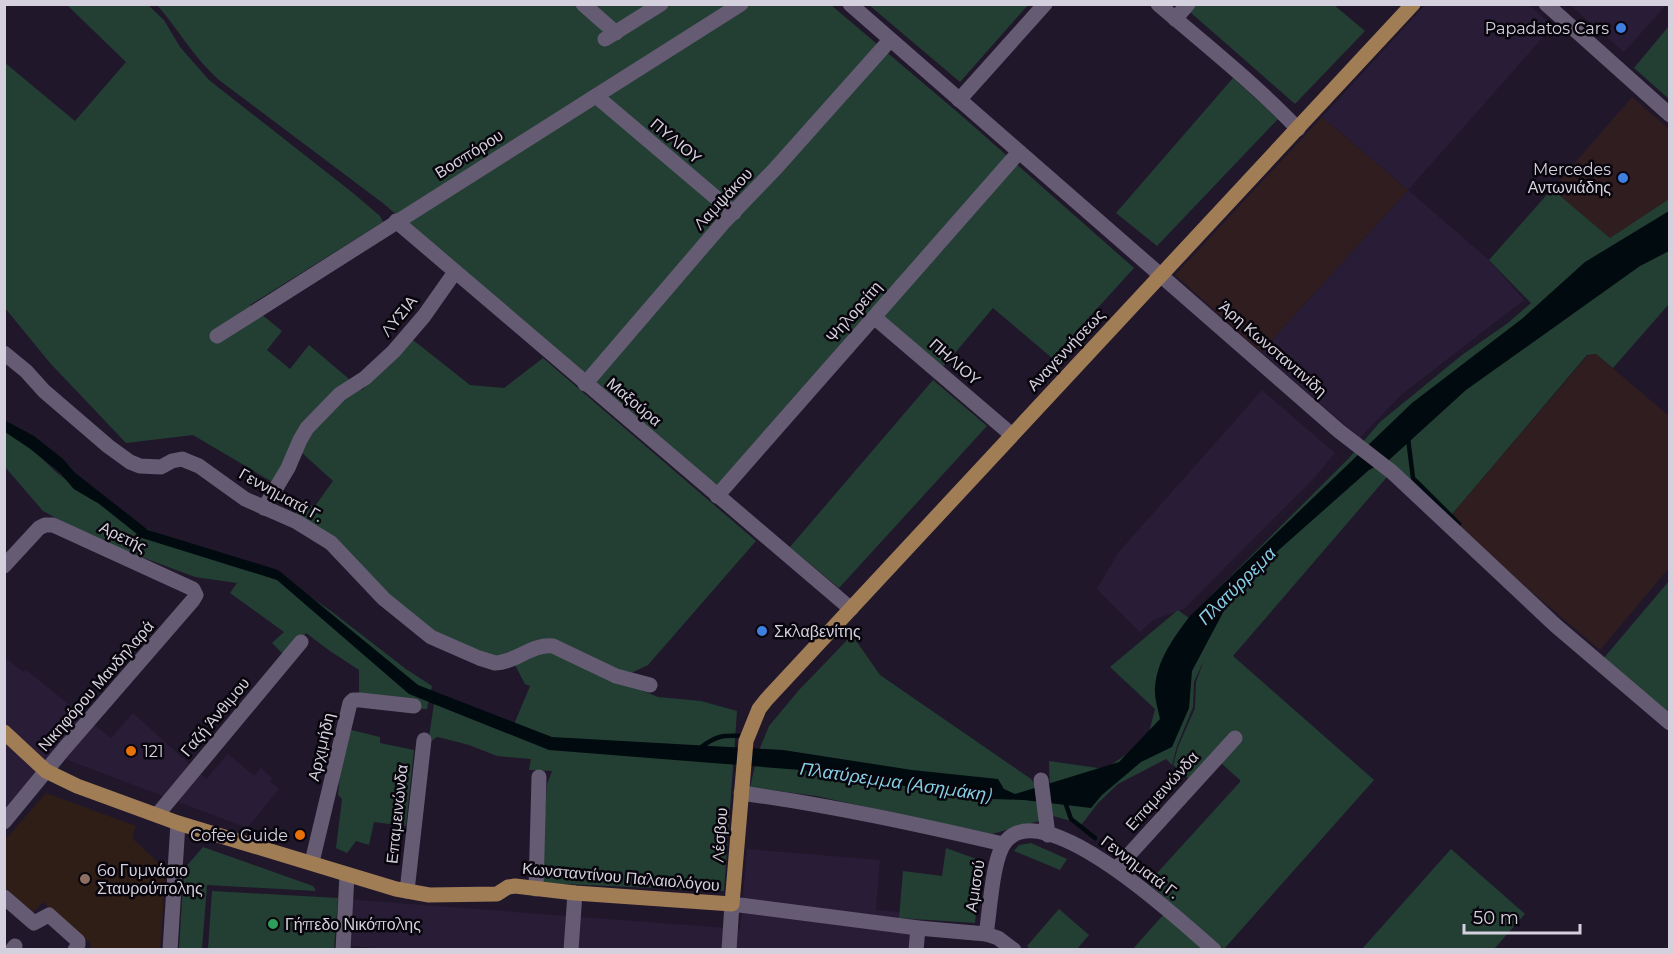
<svg xmlns="http://www.w3.org/2000/svg" width="1674" height="954" font-family="Montserrat,sans-serif">
<rect width="100%" height="100%" fill="#20172b"/>
<g fill="#281c36">
<polygon points="1425,5 1529,5 1553,26 1408,190 1489,260 1524,300 1401,395 1360,438 1261,352 1408,190 1322,117"/>
<polygon points="1570,5 1666,5 1624,52"/>
<polygon points="1262,390 1335,453 1315,477 1184,609 1153,620 1140,632 1097,589 1118,553"/>
<polygon points="5,658 24,672 26,670 111,738 133,713 206,779 228,754 254,776 261,768 272,778 270,781 279,789 247,828 52,754 5,809"/>
<polygon points="747,849 880,860 876,910 924,914 921,949 397,950 340,945 343,899 740,929"/>
</g>
<g fill="#2f1d20">
<polygon points="1632,97 1669,129 1669,199 1610,238 1552,189"/>
<polygon points="1322,117 1408,190 1261,352 1175,275"/>
<polygon points="1596,354 1669,416 1669,568 1600,650 1447,520 1588,355"/>
</g>
<polygon fill="#2f1e16" points="46,793 136,826 132,838 166,870 160,949 90,949 91,944 43,902 33,912 5,888 5,840"/>
<g fill="#233f33">
<polygon points="67,5 148,5 164,20 180,47 209,80 353,193 380,216 383,222 250,305 282,331 267,350 290,369 309,345 362,390 413,340 470,385 504,388 543,358 756,541 648,665 629,674 556,642 495,658 434,632 294,516 301,504 315,506 333,481 301,452 274,483 193,435 126,443 50,363 5,308 4,62 75,121 126,62"/>
<path d="M157 5H831L962 116 1134 268 1052 358 993 308 943 367 872 308 717 485 707 479 384 204 219 80C194 58 179 30 157 5Z"/>
<polygon points="869,5 1028,5 960,82"/>
<polygon points="1182,5 1334,5 1365,31 1295,104"/>
<polygon points="1669,26 1670,99 1669,99 1634,68"/>
<polygon points="1233,78 1278,119 1157,246 1116,213"/>
<polygon points="1552,189 1610,238 1669,199 1669,304 1613,368 1596,354 1587,355 1447,520 1393,470 1233,656 1374,780 1224,949 1148,883 1240,782 1240,780 1212,755 1190,780 1173,765 1178,747 1195,708 1196,682 1204,660 1194,682 1193,707 1177,746 1172,765 1166,759 1118,784 1098,803 1082,824 1053,816 1050,797 1049,761 1105,769 1147,740 1155,709 1110,667 1178,610 1189,618 1350,457 1380,422 1462,355 1508,323 1531,303 1489,260"/>
<polygon points="933,380 987,426 839,588 790,547"/>
<polygon points="4,428 27,444 57,473 109,511 179,544 284,579 331,611 406,669 432,686 427,709 416,709 359,693 359,670 330,651 306,633 288,659 272,643 284,632 230,593 237,583 195,577 96,540 43,511 5,467"/>
<polygon points="1669,581 1669,719 1603,659"/>
<polygon points="852,635 880,675 1031,779 1038,790 1039,821 992,834 816,796 750,787 758,753 769,726 799,690"/>
<polygon points="545,650 658,697 701,701 737,711 724,891 540,883 547,784 552,771 529,770 531,759 497,756 469,745 442,738 437,737 428,743 434,704 510,734 530,686 525,684 515,665"/>
<polygon points="351,730 380,737 380,743 414,750 406,826 374,822 369,845 356,841 347,853 336,848 342,799 338,795 340,775"/>
<polygon points="1031,843 1067,859 1060,870 1014,851 1019,845"/>
<polygon points="203,847 313,886 316,891 207,885 202,949 179,949 184,869"/>
<polygon points="946,848 982,861 975,923 899,918 903,871 942,876"/>
<polygon points="1451,849 1525,914 1494,949 1362,949"/>
<polygon points="212,891 338,898 334,949 208,949"/>
<polygon points="1059,909 1089,935 1077,949 1030,949 1027,946"/>
<polygon points="1164,914 1206,950 1132,950"/>
</g>
<path fill="#000a0f" d="M1669 211V251L1640 266 1466 390 1389 460 1369 470 1236 588 1192 671 1189 708 1172 747 1141 762 1102 795 1091 808 1024 800 990 799 801 770 549 750 409 694 277 580 142 538 29 448 5 432 4 420 34 436 63 459 74 472 148 530 278 570 418 685 552 737 783 750 912 770 998 779 1004 789 1015 794 1119 762 1160 719C1158 709 1154 697 1155 687 1157 660 1174 637 1190 616L1412 403 1523 318 1585 262Z"/>
<g fill="none" stroke-linecap="round" stroke-linejoin="round">
<g stroke="#000a0f" stroke-width="4.5">
<polyline points="1408,438 1413,478 1459,524"/>
<polyline points="64,474 75,487 97,500"/>
<path d="M700 748C717 735 723 735 744 736"/>
<polyline points="1064,799 1071,819 1095,838"/>
</g>
<g stroke="#655b73" stroke-width="15">
<polyline points="583,4 616,33"/>
<polyline points="850,4 1339,431 1392,472 1555,625 1670,723"/>
<path d="M1158 4C1206 45 1255 84 1298 129"/>
<polyline points="1546,4 1670,115"/>
<polyline points="1175,19 1188,4"/>
<polyline points="605,39 661,4"/>
<polyline points="596,96 734,213"/>
<polyline points="959,100 1045,4"/>
<polyline points="396,221 851,609"/>
<polyline points="874,317 1012,435"/>
<polyline points="217,336 741,4"/>
<path d="M4 353 26 371 44 391 108 446 130 462 140 466 161 467 172 461 182 459 199 466 245 499 297 522 331 543 384 599 431 637 479 658 495 663C517 662 531 644 553 646L616 676 650 685"/>
<polyline points="585,384 723,223 775,169 890,40"/>
<polyline points="717,496 1019,152"/>
<polyline points="264,508 288,468 300,440 307,428 340,394 365,378 394,351 424,316 455,272"/>
<polyline points="4,566 39,528 45,525 53,525 193,589 196,595 193,600 64,749 4,822"/>
<polyline points="1041,780 1048,835"/>
<path d="M741 793C829 805 916 824 1003 844"/>
<polyline points="157,815 301,642"/>
<polyline points="312,862 350,703 353,700 360,700 414,706"/>
<polyline points="1116,869 1235,738"/>
<polyline points="536,889 539,777"/>
<polyline points="407,891 424,740"/>
<polyline points="4,897 34,923 49,915 78,941 78,945 75,950"/>
<path d="M986 934C990 912 992 857 1006 841 1046 794 1183 923 1214 950"/>
<polyline points="12,950 15,946"/>
<polyline points="170,950 178,823"/>
<polyline points="343,950 347,875"/>
<polyline points="571,950 575,893"/>
<polyline points="729,950 732,904 918,928 986,934 998,938 1014,950"/>
<polyline points="916,950 918,928"/>
</g>
<polyline stroke="#a17d56" stroke-width="15" points="4,732 46,771 77,786 178,823 396,889 429,895 497,894 508,887 515,886 575,893 732,904 746,741 759,709 766,700 1413,4"/>
</g>
<g fill="#3f7fe0" stroke="#08050c" stroke-width="2">
<circle cx="1621" cy="28" r="6"/>
<circle cx="1623" cy="178" r="6"/>
<circle cx="762" cy="631" r="6"/>
</g>
<g fill="#e8710a" stroke="#08050c" stroke-width="2">
<circle cx="131" cy="751" r="6"/>
<circle cx="300" cy="835" r="6"/>
</g>
<circle fill="#8d6e63" stroke="#08050c" stroke-width="2" cx="85" cy="879" r="6"/>
<circle fill="#2e9e5b" stroke="#08050c" stroke-width="2" cx="273" cy="924" r="6"/>
<g text-anchor="middle" dominant-baseline="central" stroke-width="5" stroke-linejoin="round" paint-order="stroke">
<g font-size="16" fill="#d5d0dd" stroke="#08050c" text-anchor="start">
<text x="1609" y="28" text-anchor="end">Papadatos Cars</text>
<text x="1611" y="169" text-anchor="end">Mercedes<tspan x="1611" dy="18">Αντωνιάδης</tspan></text>
<text x="774" y="631">Σκλαβενίτης</text>
<text x="143" y="751">121</text>
<text x="288" y="835" text-anchor="end">Cofee Guide</text>
<text x="97" y="870">6ο Γυμνάσιο<tspan x="97" dy="18">Σταυρούπολης</tspan></text>
<text x="285" y="924">Γήπεδο Νικόπολης</text>
</g>
<g font-size="16" fill="#d5d0dd" stroke="#08050c">
<text transform="translate(676 141) rotate(40)">ΠΥΛΙΟΥ</text>
<text transform="translate(469 154) rotate(-32)">Βοσπόρου</text>
<text transform="translate(723 199) rotate(-47)">Λαμψάκου</text>
<text transform="translate(854 312) rotate(-49)">Ψηλορείτη</text>
<text transform="translate(399 316) rotate(-51)">ΛΥΣΙΑ</text>
<text transform="translate(1273 349) rotate(41)">Άρη Κωνσταντινίδη</text>
<text transform="translate(1066 350) rotate(-47)">Αναγεννήσεως</text>
<text transform="translate(955 362) rotate(41)">ΠΗΛΙΟΥ</text>
<text transform="translate(634 402) rotate(40)">Μαξούρα</text>
<text transform="translate(281 495) rotate(29)">Γεννηματά Γ.</text>
<text transform="translate(123 537) rotate(26)">Αρετής</text>
<text transform="translate(96 686) rotate(-49)">Νικηφόρου Μανδηλαρά</text>
<text transform="translate(215 717) rotate(-50)">Γαζή Άνθιμου</text>
<text transform="translate(321 747) rotate(-77)">Αρχιμήδη</text>
<text transform="translate(1162 791) rotate(-48)">Επαμεινώνδα</text>
<text transform="translate(397 814) rotate(-84)">Επαμεινώνδα</text>
<text transform="translate(720 835) rotate(-86)">Λέσβου</text>
<text transform="translate(1140 867) rotate(37)">Γεννηματά Γ.</text>
<text transform="translate(621 877) rotate(5)">Κωνσταντίνου Παλαιολόγου</text>
<text transform="translate(975 886) rotate(-81)">Αμισού</text>
</g>
<g font-size="18" font-style="italic" fill="#86cfe4" stroke="#08050c">
<text transform="translate(1237 586) rotate(-45)">Πλατύρρεμα</text>
<text transform="translate(896 782) rotate(8)">Πλατύρεμμα (Ασημάκη)</text>
</g>
</g>
<rect width="1674" height="954" fill="none" stroke="#d5d0dd" stroke-width="12"/>
<path d="M1464 924v9h116v-9" fill="none" stroke="#d5d0dd" stroke-width="3"/>
<text x="1473" y="924" font-size="18" fill="#d5d0dd" stroke="#08050c" stroke-width="4.5" paint-order="stroke">50 m</text>
</svg>
